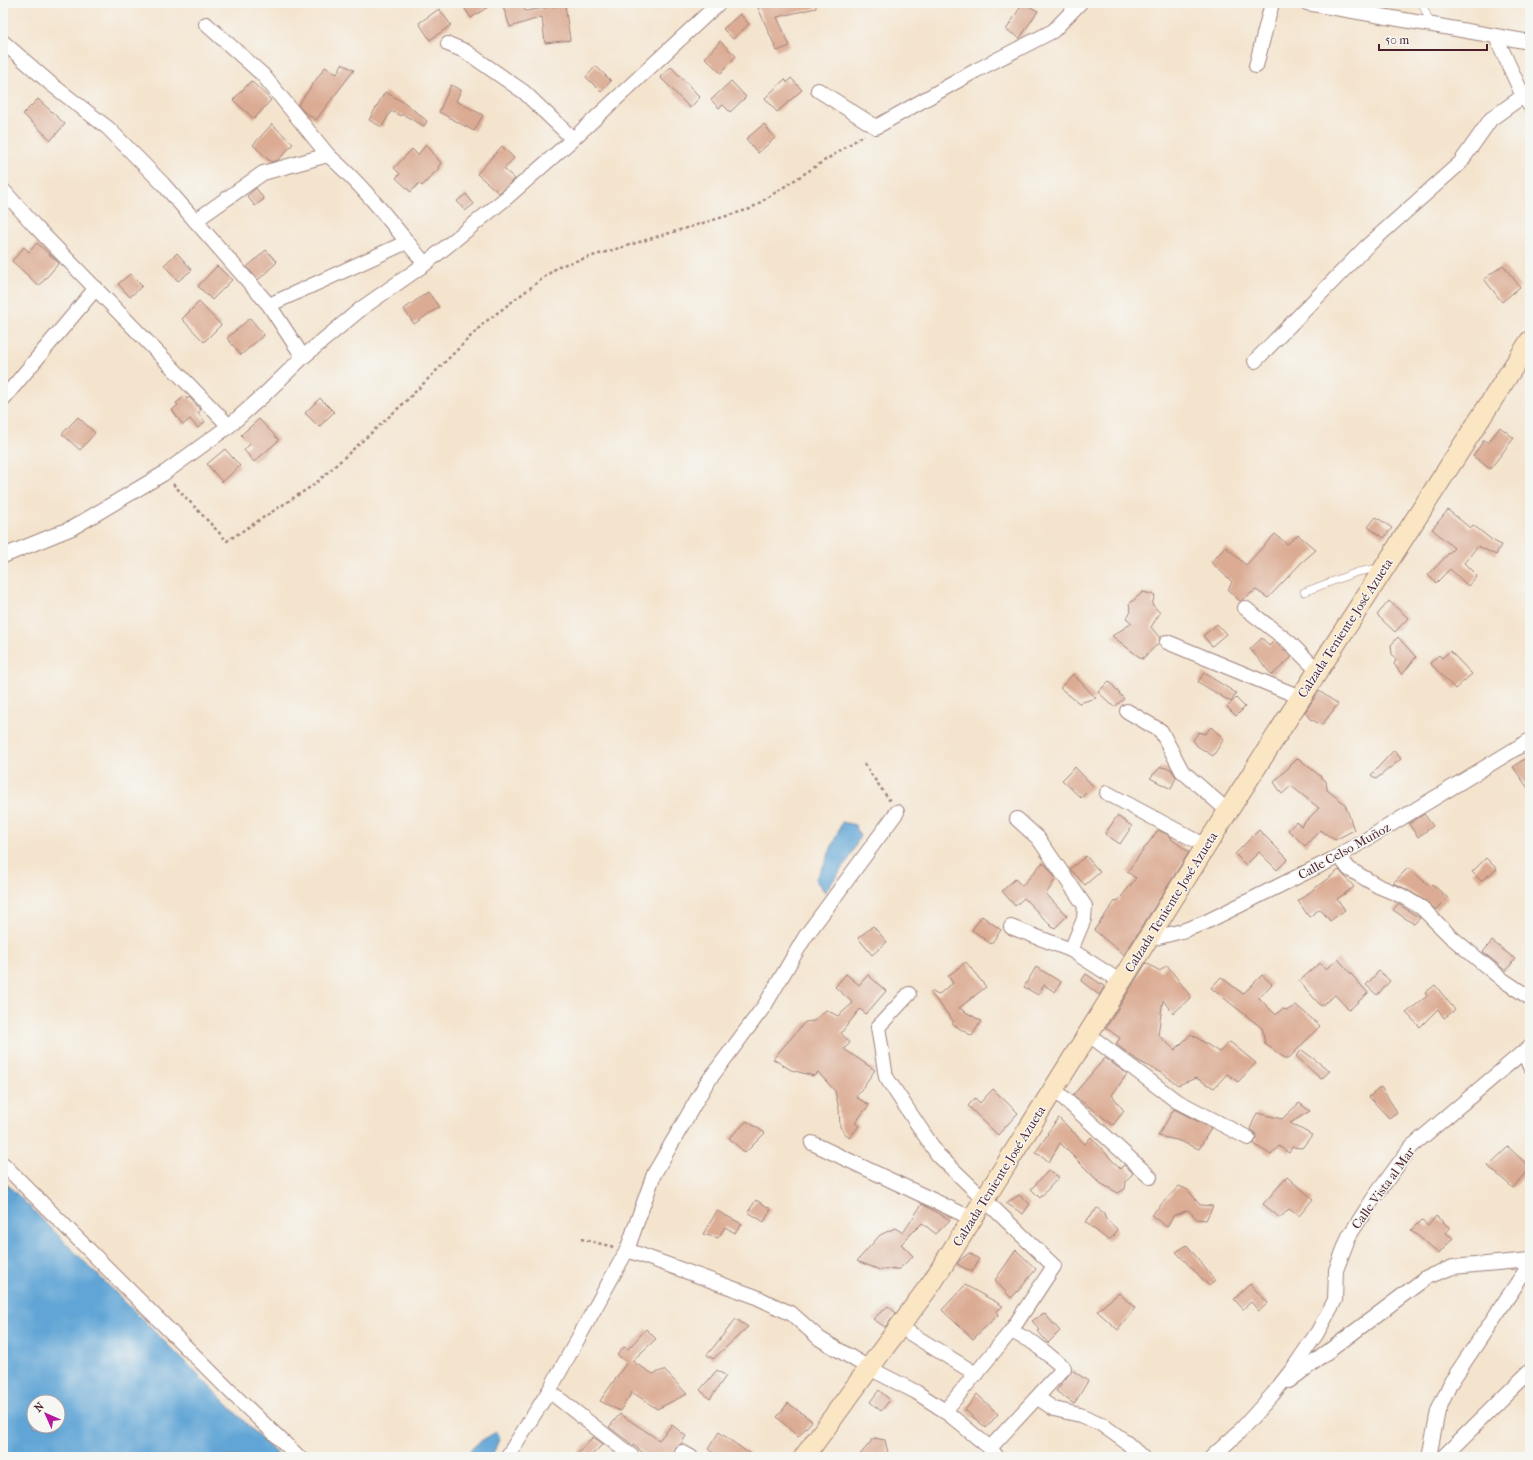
<svg xmlns="http://www.w3.org/2000/svg" width="1533" height="1460" font-family="'IM FELL French Canon',serif">
<rect width="100%" height="100%" fill="#f6f6f2"/>
<filter id="ink" filterUnits="userSpaceOnUse"><feTurbulence type="fractalNoise" baseFrequency=".025" numOctaves="2"/><feDisplacementMap in="SourceGraphic" scale="8" xChannelSelector="R" yChannelSelector="G"/><feConvolveMatrix kernelMatrix="1 2 1 2 8 2 1 2 1" color-interpolation-filters="sRGB"/></filter>
<filter id="wash" filterUnits="userSpaceOnUse"><feTurbulence type="fractalNoise" baseFrequency=".012" numOctaves="4" result="noise"/><feDisplacementMap in="SourceGraphic" scale="16" xChannelSelector="R" yChannelSelector="G"/><feGaussianBlur stdDeviation="0.9" result="paint"/><feColorMatrix in="noise" values="0 0 0 0 0 0 0 0 0 0 0 0 0 0 0 0 0 1.4 0 .05"/><feComposite in="paint" operator="in"/></filter>
<g filter="url(#wash)">
<rect width="100%" height="100%" fill="#f4e4ce"/>
<g fill="#61a5d6" stroke="#566280" fill-rule="evenodd">
<polygon points="842,822 855,825 860,836 850,857 825,892 815,880 825,863"/>
<path d="M3 1180 280 1457H3ZM34 1402H58V1426H34Z"/>
<polygon points="496,1432 500,1436 492,1457 463,1457 479,1442"/>
</g>
<g id="blocks">
<g fill="#dbab93">
<polygon points="461,3 494,3 471,18"/>
<polygon points="502,3 523,3 525,11 565,5 570,40 545,43 542,17 510,27"/>
<polygon points="756,3 816,3 816,8 777,17 790,46 777,51"/>
<polygon points="1023,3 1038,11 1020,38 1006,30"/>
<polygon points="439,9 451,25 430,40 419,23"/>
<polygon points="740,14 749,24 733,39 723,29"/>
<polygon points="720,41 736,56 721,73 705,58"/>
<polygon points="342,64 354,70 316,120 303,111 298,105 325,67 337,74"/>
<polygon points="596,66 611,81 601,92 586,77"/>
<polygon points="671,67 700,97 690,108 660,77"/>
<polygon points="791,78 802,90 777,112 765,98 785,79 787,83"/>
<polygon points="251,81 271,100 254,119 233,100"/>
<polygon points="731,81 746,97 730,112 723,105 719,108 711,100"/>
<polygon points="451,85 461,90 456,101 483,115 474,131 439,112"/>
<polygon points="385,92 405,103 427,121 424,126 402,114 401,116 391,111 382,127 369,120"/>
<polygon points="38,99 65,124 51,140 23,114"/>
<polygon points="272,124 293,144 278,160 271,162 253,145"/>
<polygon points="764,124 775,138 758,153 746,139"/>
<polygon points="426,144 441,163 438,167 439,168 422,186 419,183 411,192 396,178 400,174 394,168 412,149 418,155"/>
<polygon points="502,146 514,158 504,169 515,179 499,193 477,174"/>
<polygon points="256,188 264,199 255,206 247,196"/>
<polygon points="466,194 474,204 465,211 457,201"/>
<polygon points="37,243 59,263 39,286 12,261 24,247 29,252"/>
<polygon points="266,250 277,262 258,280 247,267"/>
<polygon points="177,253 192,270 178,281 164,265"/>
<polygon points="1503,265 1520,287 1502,302 1484,279"/>
<polygon points="217,266 232,280 212,300 198,286"/>
<polygon points="130,274 142,286 130,297 118,284"/>
<polygon points="428,292 439,307 414,324 404,309"/>
<polygon points="199,302 221,325 204,342 182,319"/>
<polygon points="250,318 264,335 241,355 227,338"/>
<polygon points="185,396 187,399 189,397 201,410 198,413 205,422 198,428 190,419 183,425 172,410 178,405 176,403"/>
<polygon points="320,398 334,412 319,427 305,413"/>
<polygon points="78,417 95,433 80,450 62,434"/>
<polygon points="259,419 279,440 254,462 244,450 250,444 241,435"/>
<polygon points="1500,427 1514,438 1490,469 1473,456 1484,440 1488,443"/>
<polygon points="225,449 240,466 222,482 207,464"/>
<polygon points="1448,510 1470,528 1473,525 1492,540 1501,545 1496,555 1478,546 1464,563 1477,576 1468,586 1450,569 1436,583 1428,575 1454,548 1432,529"/>
<polygon points="1376,517 1392,528 1384,538 1368,527"/>
<polygon points="1275,534 1287,544 1298,535 1316,550 1302,562 1268,598 1256,590 1240,601 1228,590 1232,582 1211,562 1226,547 1246,565"/>
<polygon points="1143,592 1155,595 1152,604 1160,613 1151,627 1160,638 1159,643 1142,659 1112,636 1132,623 1126,618 1131,612 1129,604"/>
<polygon points="1389,601 1408,618 1395,632 1377,615"/>
<polygon points="1217,624 1226,634 1212,646 1203,636"/>
<polygon points="1398,637 1416,657 1402,675 1394,664 1396,660 1392,654 1391,645"/>
<polygon points="1262,638 1269,646 1274,641 1292,657 1272,675 1250,649"/>
<polygon points="1450,651 1472,674 1455,689 1430,663 1439,655 1442,658"/>
<polygon points="1204,673 1236,693 1231,702 1198,682"/>
<polygon points="1073,674 1096,698 1079,703 1060,688"/>
<polygon points="1109,681 1124,699 1114,707 1098,692"/>
<polygon points="1319,691 1338,704 1322,725 1310,719 1305,712"/>
<polygon points="1236,698 1245,707 1236,716 1227,707"/>
<polygon points="1211,727 1224,739 1213,756 1197,746 1193,740 1199,732 1205,734"/>
<polygon points="1394,750 1401,759 1376,779 1371,775"/>
<polygon points="1530,755 1530,791 1513,767"/>
<polygon points="1298,758 1326,781 1327,790 1345,804 1354,830 1335,840 1320,830 1305,846 1288,830 1296,822 1301,826 1319,808 1291,786 1282,794 1274,782"/>
<polygon points="1075,767 1093,786 1081,798 1062,780"/>
<polygon points="1161,767 1171,769 1176,777 1171,789 1150,778"/>
<polygon points="1424,814 1433,826 1418,837 1409,824"/>
<polygon points="1117,816 1132,826 1120,844 1105,834"/>
<polygon points="1158,830 1172,837 1171,839 1189,852 1124,955 1094,930 1116,900 1118,901 1136,878 1127,872"/>
<polygon points="1259,830 1288,859 1277,870 1259,852 1246,865 1235,854"/>
<polygon points="1086,856 1100,872 1085,885 1070,869"/>
<polygon points="1486,858 1497,869 1481,881 1472,872"/>
<polygon points="1042,863 1046,865 1056,879 1046,894 1067,916 1054,929 1024,898 1015,906 1002,891 1015,879 1022,886"/>
<polygon points="1408,868 1430,886 1432,884 1448,898 1436,910 1426,901 1406,889 1393,883"/>
<polygon points="1339,870 1354,887 1337,899 1345,910 1330,921 1320,909 1309,917 1298,901"/>
<polygon points="1398,904 1420,918 1414,924 1393,910"/>
<polygon points="982,916 1001,930 991,944 972,930"/>
<polygon points="873,926 887,942 872,955 858,938"/>
<polygon points="1492,941 1515,959 1506,971 1483,952"/>
<polygon points="1338,959 1368,993 1349,1010 1335,995 1321,1006 1299,981 1320,963 1326,969"/>
<polygon points="966,962 986,987 959,1008 981,1021 972,1036 952,1024 954,1022 930,992 931,991 938,995 953,983 948,976"/>
<polygon points="1146,963 1160,971 1167,965 1191,997 1173,1014 1163,1000 1158,1035 1175,1050 1191,1034 1219,1052 1230,1042 1256,1063 1238,1082 1227,1074 1214,1088 1196,1078 1178,1085 1165,1075 1137,1060 1116,1044 1120,1038 1106,1028"/>
<polygon points="1036,967 1061,982 1055,992 1044,985 1038,995 1024,987"/>
<polygon points="1379,971 1390,981 1377,995 1366,985"/>
<polygon points="846,974 859,985 868,975 886,991 866,1014 860,1009 841,1033 850,1043 844,1049 875,1070 856,1097 869,1105 855,1123 859,1126 849,1138 840,1127 839,1109 835,1091 818,1072 814,1076 791,1070 773,1059 805,1022 814,1021 826,1010 838,1016 853,1003 835,987"/>
<polygon points="1086,974 1104,986 1099,995 1081,981"/>
<polygon points="1262,975 1272,984 1259,998 1276,1015 1282,1009 1288,1010 1296,1005 1320,1026 1289,1058 1285,1058 1265,1044 1262,1028 1211,988 1221,977 1243,994"/>
<polygon points="1435,985 1455,1010 1444,1018 1438,1009 1420,1027 1406,1013 1427,996 1425,993"/>
<polygon points="1302,1050 1330,1071 1321,1079 1296,1056"/>
<polygon points="1105,1058 1127,1074 1112,1095 1124,1111 1113,1125 1073,1095"/>
<polygon points="1381,1087 1397,1112 1389,1118 1369,1097"/>
<polygon points="993,1089 1018,1113 998,1135 968,1106 975,1098 980,1103"/>
<polygon points="1299,1103 1310,1111 1290,1123 1312,1135 1302,1148 1292,1147 1289,1153 1279,1146 1271,1155 1254,1144 1256,1137 1255,1133 1250,1129 1257,1113 1282,1119"/>
<polygon points="1174,1109 1211,1128 1199,1149 1177,1140 1158,1136"/>
<polygon points="1059,1118 1085,1144 1091,1137 1120,1169 1124,1165 1133,1173 1126,1182 1125,1189 1118,1193 1100,1183 1060,1143 1049,1162 1042,1156 1035,1153 1048,1134 1047,1133"/>
<polygon points="747,1121 765,1133 745,1153 729,1138"/>
<polygon points="1508,1147 1530,1167 1513,1188 1488,1166"/>
<polygon points="1048,1171 1059,1177 1040,1198 1031,1189"/>
<polygon points="1287,1177 1313,1199 1299,1216 1289,1209 1280,1218 1263,1204"/>
<polygon points="1179,1186 1188,1190 1200,1205 1213,1206 1206,1220 1197,1219 1188,1210 1174,1215 1167,1227 1151,1215"/>
<polygon points="1019,1195 1030,1204 1023,1214 1006,1203"/>
<polygon points="756,1200 771,1209 764,1222 748,1212"/>
<polygon points="922,1204 950,1220 936,1234 922,1223 901,1244 913,1256 899,1269 880,1270 857,1261 880,1235 895,1228 903,1233"/>
<polygon points="1097,1208 1104,1213 1106,1219 1117,1229 1114,1236 1108,1240 1085,1222"/>
<polygon points="717,1211 742,1224 735,1233 725,1227 718,1238 703,1234"/>
<polygon points="1436,1216 1450,1228 1446,1233 1453,1238 1439,1254 1411,1230 1421,1220 1428,1226"/>
<polygon points="1187,1245 1215,1281 1209,1286 1176,1252"/>
<polygon points="1016,1250 1036,1269 1020,1289 1011,1298 995,1280"/>
<polygon points="969,1253 979,1259 972,1272 957,1264 960,1260"/>
<polygon points="1250,1284 1268,1303 1259,1311 1251,1302 1243,1309 1234,1299"/>
<polygon points="965,1285 1003,1306 997,1311 999,1314 973,1339 942,1310"/>
<polygon points="1119,1293 1135,1308 1118,1330 1097,1311"/>
<polygon points="888,1306 896,1313 885,1327 873,1319"/>
<polygon points="1044,1313 1060,1331 1048,1343 1038,1331 1040,1330 1032,1321"/>
<polygon points="736,1319 748,1327 713,1359 707,1355"/>
<polygon points="646,1329 656,1339 632,1361 653,1374 664,1370 687,1394 657,1409 632,1392 620,1411 600,1401 627,1362 617,1355 624,1347 628,1349"/>
<polygon points="717,1370 726,1376 710,1399 700,1390"/>
<polygon points="1072,1370 1088,1381 1074,1404 1056,1391"/>
<polygon points="879,1390 890,1400 881,1411 870,1402"/>
<polygon points="977,1394 998,1414 986,1428 965,1410"/>
<polygon points="788,1403 812,1421 798,1437 777,1417"/>
<polygon points="620,1414 659,1440 672,1425 686,1436 681,1444 675,1448 674,1454 672,1457 649,1457 609,1427"/>
<polygon points="719,1432 754,1457 718,1457 708,1449"/>
<polygon points="593,1437 603,1444 590,1457 574,1457"/>
<polygon points="874,1438 885,1440 888,1453 885,1457 858,1457"/>
</g>
</g>
</g>
<g filter="url(#ink)">
<use href="#blocks" fill-opacity="0" stroke="#9f827c" stroke-width="1"/>
<g fill="none" stroke-linecap="round" stroke-linejoin="round">
<g stroke="#9f827c" stroke-width="8">
<g id="lane">
<polyline points="1422,3 1431,25"/>
<polyline points="1304,592 1357,572 1380,568"/>
</g>
</g>
<g stroke="#9f827c" stroke-width="16">
<g id="street">
<polyline points="1307,3 1530,42"/>
<polyline points="206,24 263,75 328,155"/>
<polyline points="1496,37 1523,96 1530,106"/>
<polyline points="3,42 51,84 108,128 163,184 269,305 303,357"/>
<polyline points="448,44 465,51 524,92 573,139"/>
<polyline points="1256,66 1272,3"/>
<polyline points="818,90 876,127 975,71 1053,31 1080,3"/>
<polyline points="3,190 34,225 229,426"/>
<path d="M195 221 263 173 328 155C365 187 394 226 425 264"/>
<polyline points="269,305 407,242"/>
<polyline points="1255,361 1365,248 1460,163 1491,119 1523,96"/>
<polyline points="3,399 96,288"/>
<polyline points="3,556 72,528 163,474 229,426 265,394 303,357 362,308 425,264 505,199 573,139 719,3"/>
<polyline points="1245,608 1289,642 1317,670"/>
<polyline points="1167,642 1300,697"/>
<polyline points="1127,711 1161,731 1182,771 1228,811"/>
<polyline points="1107,793 1206,846"/>
<polyline points="1017,819 1038,838 1085,906 1084,919 1071,950"/>
<polyline points="1339,856 1349,869 1378,886 1402,896 1422,908 1450,936 1503,980 1530,998"/>
<polyline points="1011,927 1071,950 1121,982"/>
<polyline points="1147,940 1182,931 1204,923 1339,856 1530,740"/>
<polyline points="909,994 878,1027 886,1077 938,1155 1054,1266 1011,1331 945,1411"/>
<polyline points="1088,1034 1175,1100 1248,1138"/>
<polyline points="1524,1052 1530,1067"/>
<polyline points="1054,1089 1150,1177"/>
<polyline points="812,1143 973,1219"/>
<polyline points="3,1164 236,1397 299,1457"/>
<polyline points="627,1250 754,1296 792,1314 820,1339 869,1368 916,1392 945,1411 990,1448 997,1457"/>
<polyline points="900,1327 976,1374"/>
<polyline points="1289,1381 1427,1277 1453,1267 1530,1260"/>
<polyline points="549,1391 633,1457"/>
<polyline points="1038,1398 1054,1409 1080,1415 1101,1424 1126,1442 1142,1457"/>
<polyline points="990,1448 1064,1368 1034,1343 1011,1331"/>
<polyline points="682,1452 691,1457"/>
<polyline points="507,1457 549,1391 627,1250 654,1174 706,1084 765,1005 805,937 897,812"/>
<polyline points="1212,1457 1238,1433 1273,1394 1294,1367 1317,1333 1335,1300 1336,1270 1349,1236 1373,1199 1411,1147 1530,1046"/>
<polyline points="1429,1457 1438,1411 1451,1382 1530,1264"/>
<polyline points="1443,1457 1530,1371"/>
</g>
</g>
<g stroke="#9f827c" stroke-width="22">
<polyline id="secondary" points="804,1457 933,1281 1228,811 1530,341"/>
</g>
<g stroke="#9f827c" stroke-width="2.5" stroke-dasharray="3 3" stroke-linecap="butt">
<polyline points="173,484 227,541 315,484 404,403 484,323 559,266 750,209 864,135"/>
<polyline points="864,764 890,801"/>
<polyline points="581,1239 614,1247"/>
</g>
<use href="#lane" stroke="#fff" stroke-width="7"/>
<use href="#street" stroke="#fff" stroke-width="14"/>
<use href="#secondary" stroke="#fbe6c4" stroke-width="20"/>
</g>
</g>
<g text-anchor="middle" dominant-baseline="central" stroke-width="3" stroke-linejoin="round" paint-order="stroke">
<g font-size="13" fill="#4a1f2b" stroke="#f6f6f2">
<text transform="translate(1345 628) rotate(-57)">Calzada Teniente José Azueta</text>
<text transform="translate(1344 851) rotate(-29)">Calle Celso Muñoz</text>
<text transform="translate(1171 902) rotate(-58)">Calzada Teniente José Azueta</text>
<text transform="translate(999 1176) rotate(-58)">Calzada Teniente José Azueta</text>
<text transform="translate(1383 1188) rotate(-54)">Calle Vista al Mar</text>
</g>
</g>
<rect width="1533" height="1460" fill="none" stroke="#f6f6f2" stroke-width="16"/>
<g transform="translate(46 1414) rotate(315)"><circle r="19" fill="#f6f6f2" stroke="#b1a0a2"/>
<path d="M0-3L7 15L0 10L-7 15Z" fill="#b5179e"/>
<text y="-6" font-size="11" font-weight="bold" text-anchor="middle" fill="#4a1f2b">N</text>
</g>
<path d="M1379 44v6h108v-6" fill="none" stroke="#4a1f2b" stroke-width="2"/>
<text x="1385" y="44" font-size="12" fill="#4a1f2b" stroke="#f6f6f2" stroke-width="3" paint-order="stroke">50 m</text>
</svg>
